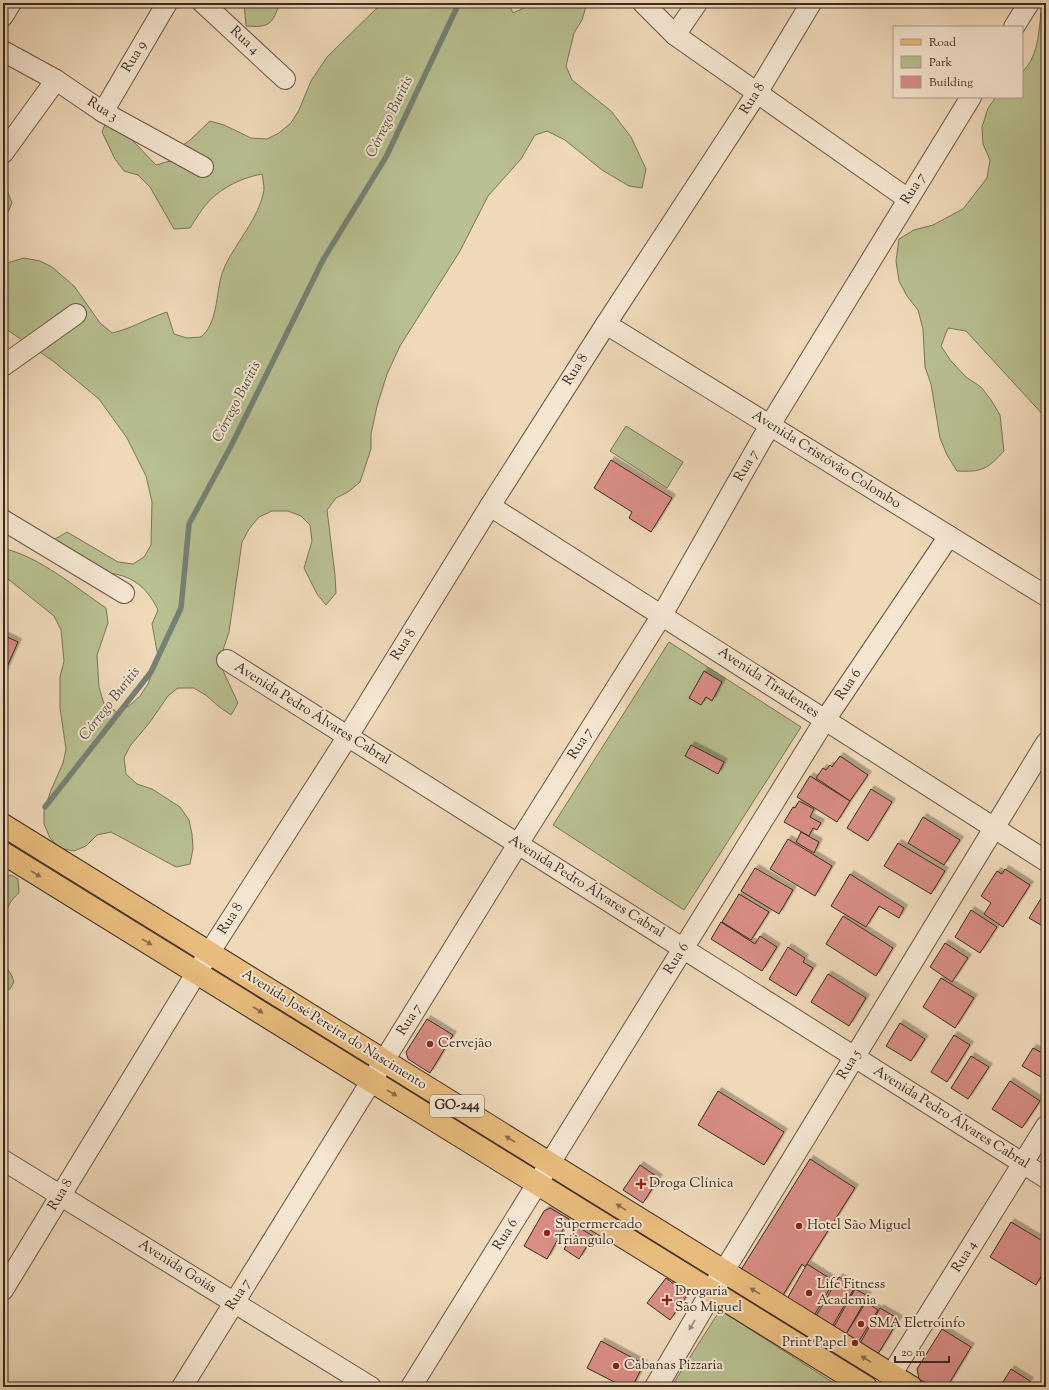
<svg xmlns="http://www.w3.org/2000/svg" width="1049" height="1390" font-family="'Sorts Mill Goudy',serif">
<defs>
<filter id="shadow"><feDropShadow dx="3.5" dy="-3.5" stdDeviation="0" flood-color="#0004"/></filter>
</defs>
<rect width="100%" height="100%" fill="#efd9b9"/>
<filter id="stains"><feTurbulence type="fractalNoise" baseFrequency=".005" numOctaves="4"/><feColorMatrix values="0 0 0 0 .2 0 0 0 0 .09 0 0 0 0 .02 0 0 0 .5 -.17"/></filter>
<radialGradient id="worn" r=".72"><stop offset=".6" stop-color="#630" stop-opacity="0"/><stop offset="1" stop-color="#630" stop-opacity=".3"/></radialGradient>
<g fill="#b8bf90" stroke="#7a7558">
<path d="M244 3H280C272 24 270 28 246 26Z"/>
<path d="M382 3H508L513 13 526 7 528 3H587L582 20 574 33 566 66 572 80 611 111 631 137 646 169 642 188 629 186 602 170 565 140 547 131 535 135 521 159 488 196 460 251 400 346 387 374 377 406 371 434V449L360 482 348 492 336 498 327 510 335 575 336 593 326 605 317 594 304 568 312 541 310 525 301 516 288 511H272L259 517 249 529 242 542 229 632 219 662 238 703 231 715 218 706 207 696 194 688H178L168 696 150 722 130 746 124 758 126 774 137 784 152 789 180 807 189 820 192 834 193 849 190 864 176 867 111 832 97 835 86 846 74 851 59 848 50 838 44 824V811L51 790 63 763 66 749 60 708V677L64 661 61 630 54 616 3 575V551L5 549C38 556 78 589 106 608L108 623 97 655 99 687 104 704 117 712 129 706 140 696 148 684 158 656 152 624 158 610C149 591 136 578 115 574 109 573 102 574 97 572 83 568 70 560 58 554L55 539 67 532 118 562 133 564 144 557 151 545 152 502 146 476 127 438 99 399 53 361 3 327V264L24 258 40 261 52 267 74 286 100 323 112 333C131 329 148 318 167 312L174 334 187 338 201 337C204 334 208 330 210 325 219 307 216 285 225 266 237 241 259 218 264 190 264 185 263 179 262 174 244 177 223 187 210 200 202 208 196 219 190 228L174 229 150 187 138 175 124 171 115 159 102 132 107 119 131 139 156 165 170 161 177 149 189 141 210 121 224 125 251 138 267 139 279 133 291 123 299 110 311 81 327 57Z"/>
<path d="M1042 3H1046V418L966 331 948 328 941 346 951 361 966 377 981 387 991 400 1000 415 1004 451C987 470 981 472 957 471L947 455 940 438 931 384 925 367 923 329 918 310 907 296 899 281 896 261 899 239 914 230 933 225 963 209 987 178 990 160 983 144 982 127 988 108 996 97H1022V72C1040 56 1039 25 1042 3Z"/>
<polygon points="3,188 7,190 12,203 3,223"/>
<polygon points="626,426 683,462 667,488 610,451"/>
<polygon points="669,642 801,727 684,910 553,825"/>
<path d="M11 875 18 879 19 893C10 900 6 910 3 921V881L5 878Z"/>
<polygon points="3,962 12,976 14,982 10,989 3,993"/>
<polygon points="720,1310 840,1387 671,1387"/>
</g>
<g fill="none" stroke-linecap="round" stroke-linejoin="round">
<polyline stroke="#758174" stroke-width="5.5" points="45,807 151,672 181,608 189,524 231,446 323,260 386,157 459,3"/>
</g>
<g fill="#d98d85" stroke="#3d2b21" filter="url(#shadow)">
<polygon points="611,460 672,498 651,532 629,518 632,512 594,488"/>
<polygon points="3,635 18,642 3,676"/>
<polygon points="704,671 722,682 712,701 706,697 701,705 689,698"/>
<polygon points="691,745 724,762 718,774 685,756"/>
<polygon points="840,756 868,775 850,801 816,778 823,768 826,770 830,765 832,767"/>
<polygon points="810,776 850,801 837,822 797,797"/>
<polygon points="871,789 892,802 868,841 847,828"/>
<polygon points="799,801 814,809 810,817 821,823 817,830 813,828 809,836 784,822 793,807 795,808"/>
<polygon points="923,817 960,840 944,865 908,843"/>
<polygon points="801,832 819,842 814,853 796,842"/>
<polygon points="788,839 832,866 815,896 770,869"/>
<polygon points="898,843 945,871 931,894 884,866"/>
<polygon points="755,868 793,890 779,914 741,891"/>
<polygon points="1005,869 1030,885 1003,927 984,914 991,903 981,896 997,871 1002,874"/>
<polygon points="850,874 904,908 899,918 879,906 866,927 831,906"/>
<polygon points="1045,892 1046,892 1046,928 1029,918"/>
<polygon points="739,894 769,912 751,940 722,922"/>
<polygon points="971,910 997,927 980,953 955,937"/>
<polygon points="843,916 893,948 876,976 826,944"/>
<polygon points="721,922 755,944 760,936 777,947 762,971 711,939"/>
<polygon points="945,943 968,958 952,982 930,967"/>
<polygon points="788,947 805,958 803,962 813,968 796,996 769,979"/>
<polygon points="828,974 866,998 849,1026 811,1002"/>
<polygon points="941,978 974,998 955,1028 923,1007"/>
<polygon points="427,1019 453,1035 430,1073 408,1059 406,1052"/>
<polygon points="900,1023 925,1039 911,1061 886,1046"/>
<polygon points="954,1035 970,1045 947,1082 931,1072"/>
<polygon points="1033,1048 1046,1055 1046,1080 1022,1066"/>
<polygon points="971,1056 989,1067 968,1099 951,1088"/>
<polygon points="1010,1081 1040,1101 1022,1128 992,1109"/>
<polygon points="718,1091 784,1132 764,1165 698,1125"/>
<polygon points="810,1159 855,1188 805,1267 802,1264 780,1300 739,1273"/>
<polygon points="640,1165 659,1178 643,1203 623,1190"/>
<polygon points="550,1208 569,1219 547,1259 524,1246 544,1211"/>
<polygon points="1011,1222 1046,1243 1046,1268 1036,1285 990,1257"/>
<polygon points="578,1227 593,1236 579,1259 564,1249"/>
<polygon points="807,1264 834,1281 811,1321 784,1304"/>
<polygon points="839,1277 855,1287 830,1330 813,1321"/>
<polygon points="666,1278 684,1292 686,1297 670,1320 647,1303"/>
<polygon points="855,1289 868,1296 843,1339 831,1332"/>
<polygon points="866,1302 878,1310 856,1346 843,1339"/>
<polygon points="880,1308 899,1319 878,1354 858,1347"/>
<polygon points="942,1329 971,1347 947,1387 933,1387 919,1379 917,1369"/>
<polygon points="601,1341 644,1364 632,1387 624,1387 587,1368"/>
<polygon points="1011,1369 1030,1381 1026,1387 1000,1387"/>
</g>
<g fill="none" stroke-linecap="round" stroke-linejoin="round">
<g stroke="#6a5647" stroke-width="22">
<g id="minor">
<polyline points="203,3 285,79"/>
<polyline points="643,3 675,35 908,199"/>
<polyline points="3,16 11,3"/>
<polyline points="1014,27 1029,3"/>
<polyline points="675,35 697,3"/>
<polyline points="3,51 56,80 103,112 203,167"/>
<polyline points="103,112 167,3"/>
<polyline points="3,153 56,80"/>
<polyline points="606,324 1046,596"/>
<polyline points="3,366 76,314"/>
<polyline points="490,506 1046,861"/>
<polyline points="3,520 124,593"/>
<polyline points="227,660 1046,1178"/>
<polyline points="3,1160 371,1387"/>
<polyline points="724,1271 1046,743"/>
<polyline points="3,1290 197,972 348,736 490,506 606,324 757,93 811,3"/>
<polyline points="891,1375 1046,1126"/>
<polyline points="182,1387 518,844 662,615 770,425 971,97"/>
<polyline points="411,1387 825,720 949,536"/>
</g>
</g>
<g stroke="#6a5647" stroke-width="24">
<polyline id="tertiary" points="656,1387 724,1271"/>
</g>
<g stroke="#3d2b21" stroke-width="24">
<g id="primary">
<polyline points="3,825 911,1387"/>
<polyline points="3,853 866,1387"/>
</g>
</g>
<use href="#minor" stroke="#f5e6d2" stroke-width="20"/>
<use href="#tertiary" stroke="#f5e6d2" stroke-width="22"/>
<use href="#primary" stroke="#e8bc7c" stroke-width="22"/>
</g>
<defs><path id="oneway-solid" d="M-6-.8H1V-3.2L6.5 0L1 3.2V.8H-6Z"/></defs>
<g fill="#8a6c4a">
<use href="#oneway-solid" transform="translate(36 874) rotate(31)"/>
<use href="#oneway-solid" transform="translate(147 942) rotate(31)"/>
<use href="#oneway-solid" transform="translate(258 1010) rotate(32)"/>
<use href="#oneway-solid" transform="translate(392 1093) rotate(32)"/>
<use href="#oneway-solid" transform="translate(510 1139) rotate(-148)"/>
<use href="#oneway-solid" transform="translate(621 1207) rotate(-148)"/>
<use href="#oneway-solid" transform="translate(755 1291) rotate(-148)"/>
<use href="#oneway-solid" transform="translate(866 1359) rotate(-148)"/>
</g>
<use fill="#99887a" href="#oneway-solid" transform="translate(692 1325) rotate(120)"/>
<g fill="#8f2418" stroke="#f5e6d2" stroke-width="1.5">
<circle cx="430" cy="1044" r="4"/>
<path d="M639 1178h4v4h4v4h-4v4h-4v-4h-4v-4h4z"/>
<circle cx="799" cy="1226" r="4"/>
<circle cx="547" cy="1233" r="4"/>
<circle cx="809" cy="1293" r="4"/>
<path d="M665 1294h4v4h4v4h-4v4h-4v-4h-4v-4h4z"/>
<circle cx="861" cy="1324" r="4"/>
<circle cx="855" cy="1343" r="4"/>
<circle cx="616" cy="1366" r="4"/>
</g>
<g text-anchor="middle" dominant-baseline="central" stroke-width="4" stroke-linejoin="round" paint-order="stroke">
<rect fill="#f5e6d2" stroke="#746356" stroke-width="1" x="430" y="1095" width="54" height="22" rx="3"/>
<g font-size="13" font-weight="bold" fill="#3d2b21">
<text x="457" y="1106">GO-244</text>
</g>
<g font-size="14" fill="#3d2b21" stroke="#f5e6d2">
<text transform="translate(244 41) rotate(43)">Rua 4</text>
<text transform="translate(135 57) rotate(-59)">Rua 9</text>
<text transform="translate(753 99) rotate(-58)">Rua 8</text>
<text transform="translate(102 110) rotate(32)">Rua 3</text>
<text transform="translate(914 189) rotate(-58)">Rua 7</text>
<text transform="translate(576 370) rotate(-58)">Rua 8</text>
<text transform="translate(826 460) rotate(32)">Avenida Cristóvão Colombo</text>
<text transform="translate(747 466) rotate(-60)">Rua 7</text>
<text transform="translate(404 645) rotate(-58)">Rua 8</text>
<text transform="translate(768 683) rotate(33)">Avenida Tiradentes</text>
<text transform="translate(849 685) rotate(-56)">Rua 6</text>
<text transform="translate(312 714) rotate(32)">Avenida Pedro Álvares Cabral</text>
<text transform="translate(581 744) rotate(-58)">Rua 7</text>
<text transform="translate(586 887) rotate(32)">Avenida Pedro Álvares Cabral</text>
<text transform="translate(231 919) rotate(-58)">Rua 8</text>
<text transform="translate(677 959) rotate(-58)">Rua 6</text>
<text transform="translate(410 1020) rotate(-58)">Rua 7</text>
<text transform="translate(334 1030) rotate(32)">Avenida José Pereira do Nascimento</text>
<text transform="translate(850 1065) rotate(-59)">Rua 5</text>
<text transform="translate(951 1118) rotate(32)">Avenida Pedro Álvares Cabral</text>
<text transform="translate(61 1195) rotate(-59)">Rua 8</text>
<text transform="translate(506 1235) rotate(-58)">Rua 6</text>
<text transform="translate(965 1257) rotate(-58)">Rua 4</text>
<text transform="translate(177 1267) rotate(32)">Avenida Goiás</text>
<text transform="translate(239 1295) rotate(-58)">Rua 7</text>
</g>
<g font-size="14" fill="#3d2b21" stroke="#f5e6d2" text-anchor="start">
<text x="438" y="1044">Cervejão</text>
<text x="649" y="1184">Droga Clínica</text>
<text x="555" y="1225">Supermercado<tspan x="555" dy="16">Triângulo</tspan></text>
<text x="807" y="1226">Hotel São Miguel</text>
<text x="817" y="1285">Life Fitness<tspan x="817" dy="16">Academia</tspan></text>
<text x="675" y="1292">Drogaria<tspan x="675" dy="16">São Miguel</tspan></text>
<text x="869" y="1324">SMA Eletroinfo</text>
<text x="847" y="1343" text-anchor="end">Print Papel</text>
<text x="624" y="1366">Cabanas Pizzaria</text>
</g>
<g font-size="15" font-style="italic" fill="#544f44" stroke="#f5e6d2">
<text transform="translate(390 117) rotate(-64)">Córrego Buritis</text>
<text transform="translate(237 402) rotate(-63)">Córrego Buritis</text>
<text transform="translate(110 704) rotate(-52)">Córrego Buritis</text>
</g>
</g>
<rect width="1049" height="1390" fill="none" stroke="#efd9b9" stroke-width="16"/>
<rect x="4" y="4" width="1041" height="1382" fill="none" stroke="#3d2b21" stroke-width="2"/>
<rect x="8" y="8" width="1033" height="1374" fill="none" stroke="#3d2b21"/>
<rect x="893" y="26" width="130" height="72" fill="#f5e6d2" stroke="#ab9b8b"/>
<rect x="901" y="39" width="20" height="6" fill="#e8bc7c" stroke="#ab9b8b"/>
<text x="929" y="46" font-size="12" fill="#3d2b21">Road</text>
<rect x="901" y="56" width="20" height="12" fill="#b8bf90" stroke="#ab9b8b"/>
<text x="929" y="66" font-size="12" fill="#3d2b21">Park</text>
<rect x="901" y="76" width="20" height="12" fill="#d98d85" stroke="#ab9b8b"/>
<text x="929" y="86" font-size="12" fill="#3d2b21">Building</text>
<path d="M895 1356v6h54v-6" fill="none" stroke="#3d2b21" stroke-width="2"/>
<text x="901" y="1356" font-size="12" fill="#3d2b21" stroke="#f5e6d2" stroke-width="3" paint-order="stroke">20 m</text>
<rect width="100%" height="100%" filter="url(#stains)"/>
<rect width="100%" height="100%" fill="url(#worn)"/>
</svg>
